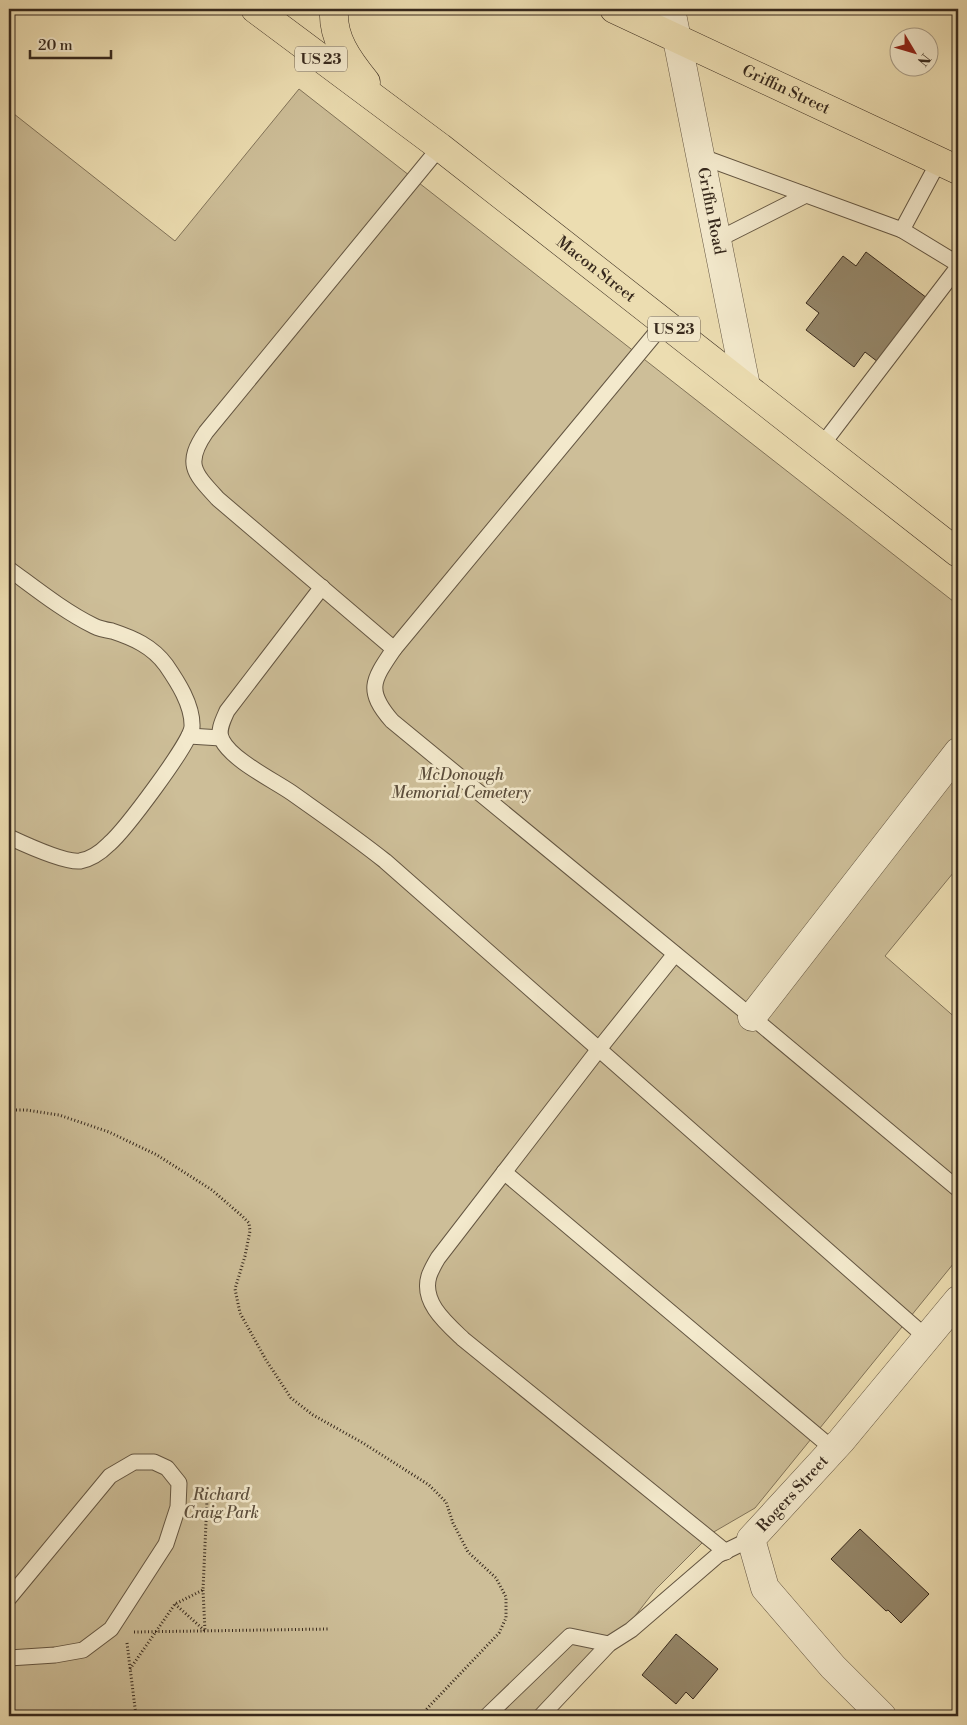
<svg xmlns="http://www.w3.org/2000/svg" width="967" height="1725" font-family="'Libre Bodoni',serif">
<rect width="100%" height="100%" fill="#ecddb1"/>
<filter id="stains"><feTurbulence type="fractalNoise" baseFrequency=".004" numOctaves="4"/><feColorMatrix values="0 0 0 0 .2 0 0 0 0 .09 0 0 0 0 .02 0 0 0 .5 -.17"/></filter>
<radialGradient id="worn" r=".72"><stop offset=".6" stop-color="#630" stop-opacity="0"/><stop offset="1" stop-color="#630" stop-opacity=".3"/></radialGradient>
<polygon fill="#cdbe98" stroke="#82745a" points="299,89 958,605 958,867 885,956 958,1020 958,1258 755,1508 712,1533 656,1589 621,1634 553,1693 530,1716 9,1716 9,110 175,241"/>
<g fill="#95876a" stroke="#37291d">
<polygon points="866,252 927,298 878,362 865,352 854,367 806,330 819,313 806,303 843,256 856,266"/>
<polygon points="860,1529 929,1594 901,1623 888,1610 886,1611 831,1559"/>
<polygon points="676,1634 718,1669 693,1699 686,1692 676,1704 642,1675"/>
</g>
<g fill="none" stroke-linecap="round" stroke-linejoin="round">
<g stroke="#645642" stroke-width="17">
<g id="service">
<polyline points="700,156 902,230"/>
<polyline points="939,161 902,230 958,264"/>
<polyline points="717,240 806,195"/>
<path d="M665 322 394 649C373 680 365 690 392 721L752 1017 958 1189"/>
<polyline points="822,445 958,267"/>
<path d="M9 569C35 588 65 612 94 626 100 629 106 630 112 631 133 638 152 646 166 665 177 681 193 705 192 727 190 744 125 830 109 844 101 852 92 859 80 861 65 863 24 844 9 837"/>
<path d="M322 587 227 711C223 720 217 731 222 740 232 760 273 780 292 793 323 815 355 837 385 861L927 1338"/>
<path d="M394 649 218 499C194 473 184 464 206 432L440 147"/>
<polyline points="189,736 221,738"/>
<path d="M675 954 599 1049 438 1258C435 1263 431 1270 429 1276 421 1302 446 1323 463 1339L726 1552"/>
<polyline points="504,1172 833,1449"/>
<polyline points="9,1598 110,1476 134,1462 154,1462 167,1468 179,1483 178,1507 166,1544 111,1629 83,1650 55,1655 9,1658"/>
<polyline points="487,1716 570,1636 609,1644"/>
<polyline points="541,1716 609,1644 631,1630 718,1555 751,1539"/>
</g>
</g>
<g stroke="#645642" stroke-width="29">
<g id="minor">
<path id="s1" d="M671 9 746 386"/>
<polyline points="752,1017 958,752"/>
<path id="s2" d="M882 1716 833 1667 765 1588 751 1539 841 1441 958 1300"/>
</g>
</g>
<g stroke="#37291d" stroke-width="29">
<g id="primary">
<path id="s3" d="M255 9 440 147 958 553"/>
<path d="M334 9C332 38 348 60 366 82"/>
<path id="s4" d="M614 9 958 170"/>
</g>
</g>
<g stroke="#37291d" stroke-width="3" stroke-dasharray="1 2.5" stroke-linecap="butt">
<polyline points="9,1110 26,1110 59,1115 109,1132 157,1155 212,1190 242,1216 249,1223 250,1231 245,1256 235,1289 240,1313 266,1360 291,1398 313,1415 363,1443 429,1485 446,1502 453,1523 468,1552 496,1578 506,1597 506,1618 499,1633 420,1716"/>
<polyline points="175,1604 205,1631 203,1590"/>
<polyline points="134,1632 329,1629"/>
<polyline points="127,1643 136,1716"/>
<polyline points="130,1669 175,1604 203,1590 207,1500"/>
</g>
<use href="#service" stroke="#f3e9cc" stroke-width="15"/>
<use href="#minor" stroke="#f3e9cc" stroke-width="28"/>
<use href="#primary" stroke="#ecddb1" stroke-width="28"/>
</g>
<g text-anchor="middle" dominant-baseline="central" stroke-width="5" stroke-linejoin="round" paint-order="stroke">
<g fill="#f3e9cc" stroke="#6f6352" stroke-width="1">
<rect x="295" y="46.5" width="52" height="25" rx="4"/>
<rect x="648" y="316.5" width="52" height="25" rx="4"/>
</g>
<g font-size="15" font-weight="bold" fill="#37291d">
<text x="321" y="59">US 23</text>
<text x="674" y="329">US 23</text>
</g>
<g font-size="16" fill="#37291d" stroke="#f3e9cc">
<text stroke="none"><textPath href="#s4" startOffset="190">Griffin Street</textPath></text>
<text stroke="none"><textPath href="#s1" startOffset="206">Griffin Road</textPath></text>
<text stroke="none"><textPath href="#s3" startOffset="429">Macon Street</textPath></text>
<text stroke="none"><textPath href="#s2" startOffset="286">Rogers Street</textPath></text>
</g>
<g font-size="16" font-style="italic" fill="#5c4e3c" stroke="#f3e9cc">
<text x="461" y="775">McDonough<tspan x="461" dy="18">Memorial Cemetery</tspan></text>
<text x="221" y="1495">Richard<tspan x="221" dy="18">Craig Park</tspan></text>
</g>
</g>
<rect width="967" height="1725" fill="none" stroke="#ecddb1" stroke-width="30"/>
<rect x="10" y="10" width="947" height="1705" fill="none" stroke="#37291d" stroke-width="2.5"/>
<rect x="15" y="15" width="937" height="1695" fill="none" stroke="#37291d"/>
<g transform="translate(914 52) rotate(128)"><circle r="24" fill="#f3e9cc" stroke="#a89c86"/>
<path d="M0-4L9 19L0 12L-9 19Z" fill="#8f2418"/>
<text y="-8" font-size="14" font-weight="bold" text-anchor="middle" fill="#37291d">N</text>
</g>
<path d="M30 50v8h81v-8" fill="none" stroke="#37291d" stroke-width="2.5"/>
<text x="38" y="50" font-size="15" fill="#37291d" stroke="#f3e9cc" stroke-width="4" paint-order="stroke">20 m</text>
<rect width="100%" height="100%" filter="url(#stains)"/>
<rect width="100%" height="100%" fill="url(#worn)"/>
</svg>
